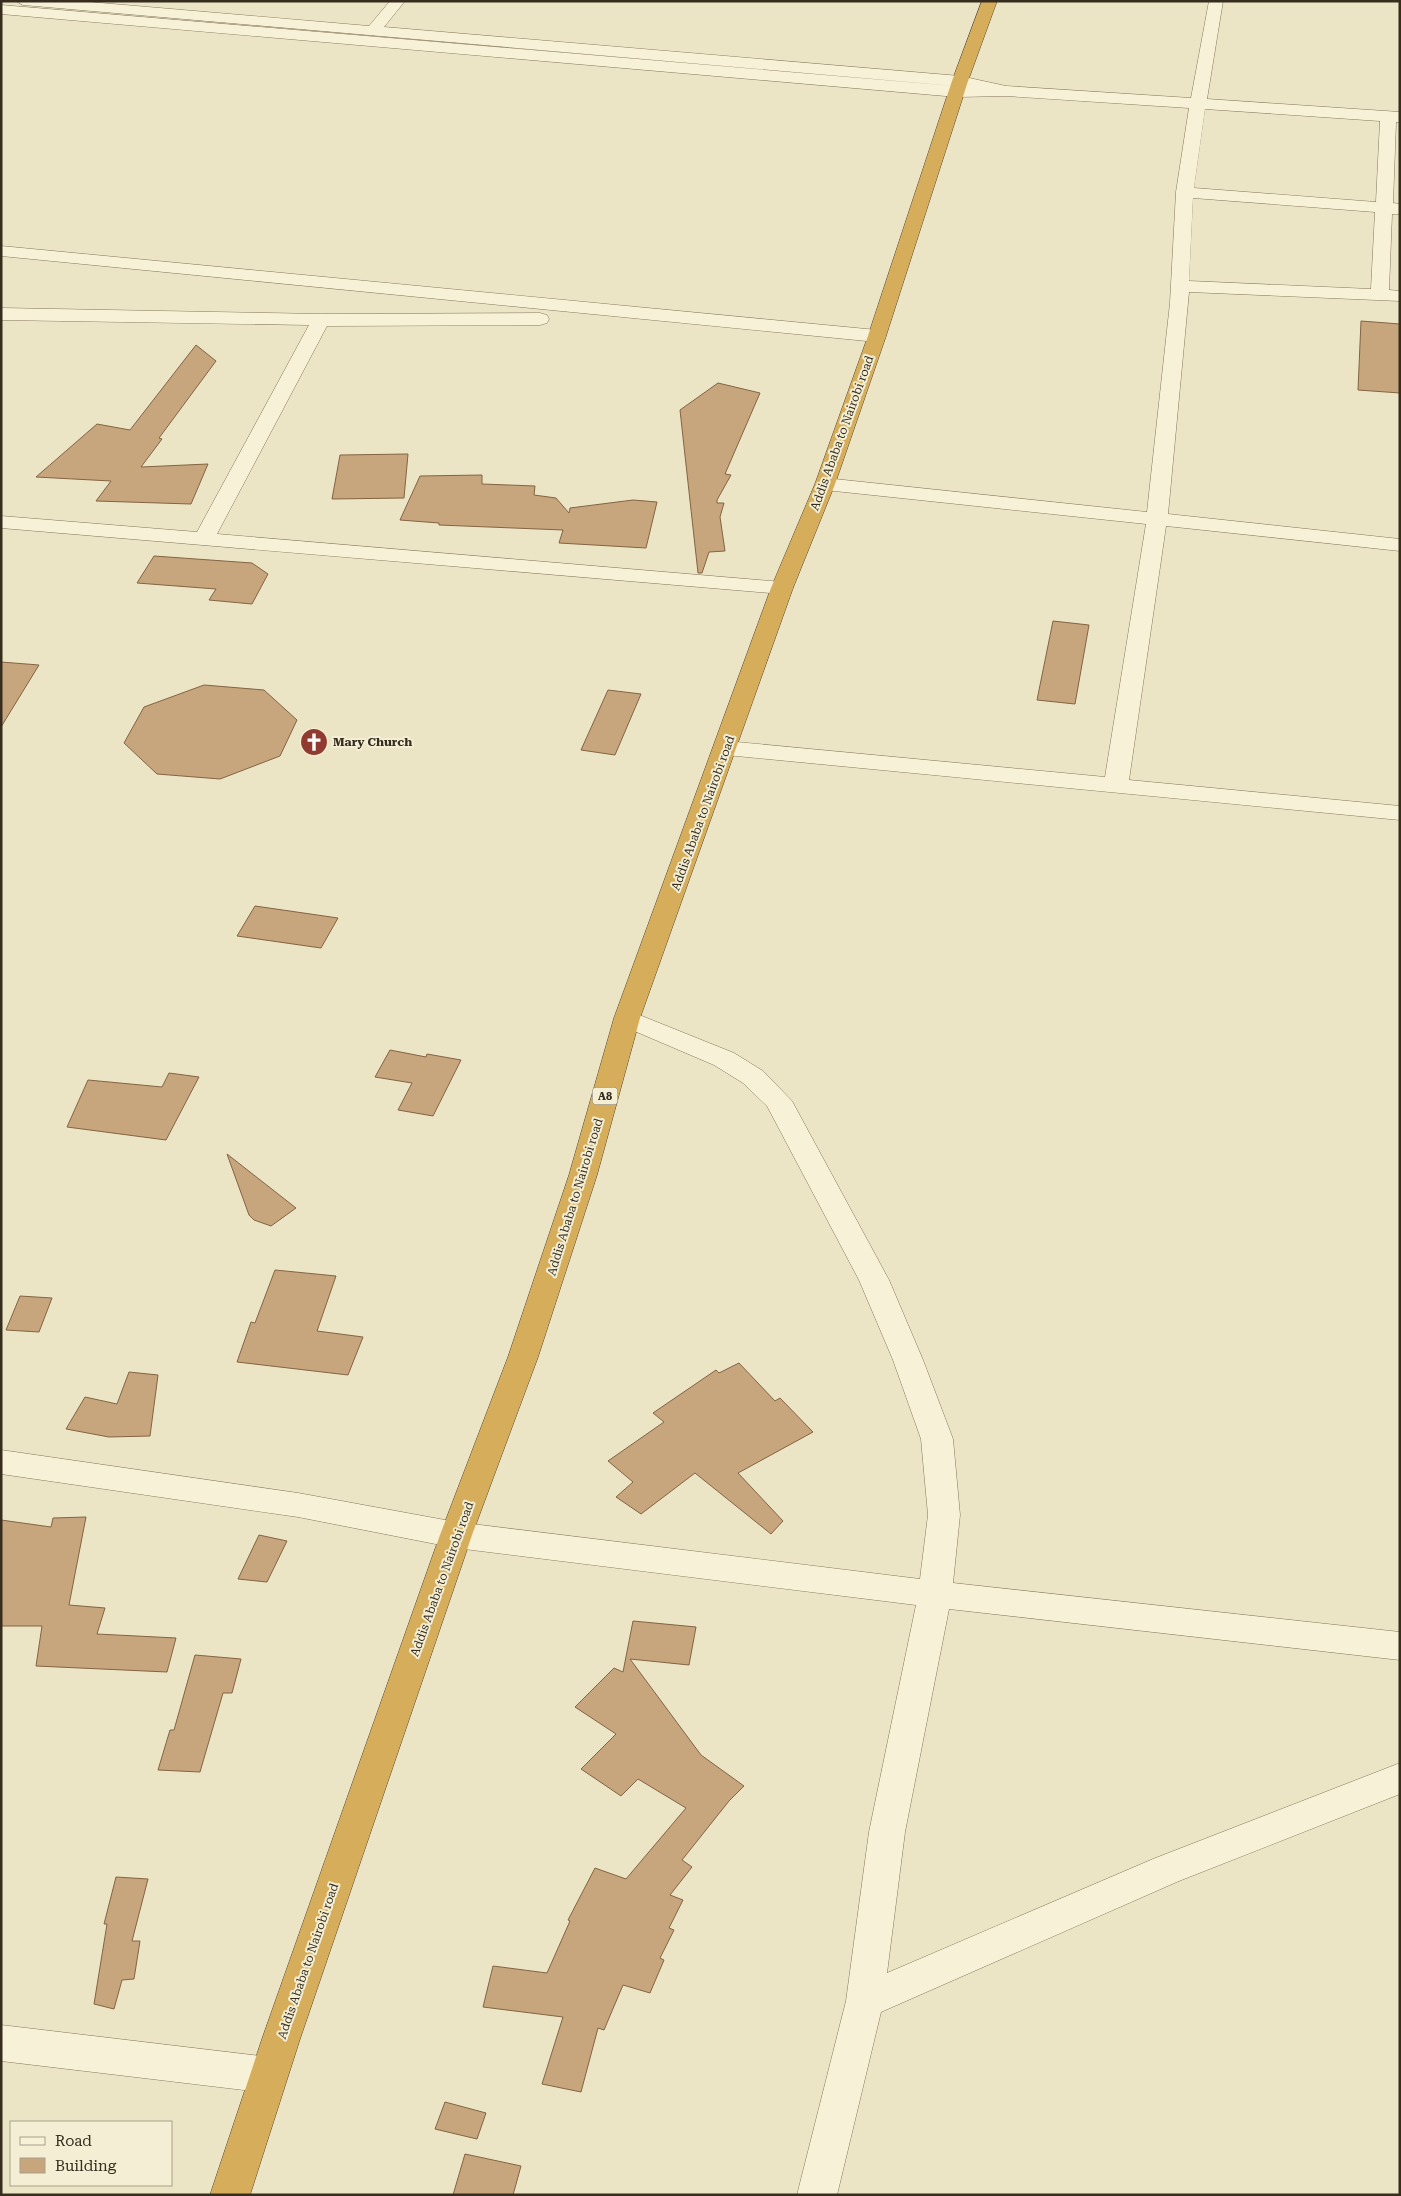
<svg xmlns="http://www.w3.org/2000/svg" width="1401" height="2196" font-family="'Roboto Serif',serif">
<rect width="100%" height="100%" fill="#ebe4c5"/>
<g fill="#c7a57d" stroke="#836443">
<polygon points="1361,321 1400,324 1400,393 1358,390"/>
<polygon points="196,345 216,361 159,438 162,439 141,467 208,464 191,504 96,501 111,481 36,477 97,424 130,430"/>
<polygon points="718,383 760,393 725,474 731,475 717,500 717,503 724,503 720,517 725,551 709,552 702,573 698,573 680,410"/>
<polygon points="408,454 404,498 332,499 340,455"/>
<polygon points="482,475 482,484 535,486 534,495 556,498 569,513 570,508 633,500 657,502 646,548 559,543 563,530 439,525 439,523 400,520 420,476"/>
<polygon points="154,556 252,563 268,574 252,604 209,600 216,589 137,583"/>
<polygon points="1053,621 1089,625 1075,704 1037,700"/>
<polygon points="1,662 39,665 1,727"/>
<polygon points="204,685 264,690 297,720 280,756 220,779 157,774 124,743 144,707"/>
<polygon points="608,690 641,694 615,755 581,750"/>
<polygon points="255,906 338,918 321,948 237,936"/>
<polygon points="390,1050 426,1057 427,1054 461,1060 433,1116 398,1110 412,1083 375,1077"/>
<polygon points="169,1073 199,1077 166,1140 67,1127 88,1080 162,1087"/>
<polygon points="227,1154 296,1208 271,1226 254,1220 249,1215"/>
<polygon points="275,1270 336,1276 317,1331 363,1337 348,1375 237,1362 251,1322 255,1323"/>
<polygon points="20,1296 52,1298 39,1332 6,1330"/>
<polygon points="739,1363 775,1401 780,1398 813,1432 738,1473 783,1521 771,1534 695,1473 641,1514 616,1497 633,1482 608,1461 664,1422 653,1413 716,1370 719,1373"/>
<polygon points="129,1372 158,1375 150,1436 109,1437 66,1429 85,1397 117,1404"/>
<polygon points="86,1517 69,1605 105,1608 97,1634 176,1638 167,1672 36,1666 42,1626 1,1626 1,1520 51,1527 53,1518"/>
<polygon points="259,1535 287,1541 267,1582 238,1579"/>
<polygon points="633,1621 696,1627 689,1665 630,1659 701,1755 744,1786 729,1801 682,1860 692,1867 670,1895 683,1900 669,1928 674,1930 660,1958 664,1960 650,1993 623,1985 604,2030 598,2028 581,2092 542,2084 563,2017 483,2007 493,1966 547,1973 570,1921 568,1920 595,1868 626,1879 686,1808 638,1779 621,1796 581,1769 616,1734 575,1707 614,1668 623,1672"/>
<polygon points="195,1655 241,1659 232,1693 223,1693 200,1772 158,1770 170,1730 174,1730"/>
<polygon points="116,1877 148,1879 132,1941 140,1941 134,1979 122,1980 114,2009 94,2004 107,1924 104,1924"/>
<polygon points="445,2102 486,2113 477,2139 435,2129"/>
<polygon points="465,2154 521,2166 513,2195 453,2195"/>
</g>
<g fill="none" stroke-linecap="round" stroke-linejoin="round">
<g stroke="#85775c" stroke-width="1">
<g id="minor">
<path d="M16 1H78L369 26 390 1H405L384 27 960 76 1006 86 1191 98 1209 1H1223L1207 99 1400 112V122H1396L1393 203 1400 204V214H1392L1389 290 1400 291V301L1189 292 1168 514 1400 539V551L1166 526 1129 780 1400 806V820L726 755 718 753 714 748 718 743 726 741 1105 777 1146 524 825 490 818 488 815 484 818 480 825 478 1147 512 1170 303 1176 192 1189 108 1006 96 957 97 1 14V5L966 87 23 5ZM1205 109 1380 121 1376 202 1194 188ZM1193 198 1375 212 1371 289 1189 281Z"/>
<polygon points="1,246 877,330 884,332 886,336 884,340 877,342 1,256"/>
<polygon points="1,308 321,314 540,313 547,315 549,319 547,323 540,325 327,326 217,534 782,582 790,583 793,588 790,593 782,594 1,528 1,516 197,532 309,325 1,320"/>
<polygon points="627,1010 734,1053 763,1071 792,1101 889,1280 923,1360 953,1439 960,1515 953,1583 1400,1632 1400,1660 949,1609 905,1832 887,1973 1153,1859 1400,1763 1400,1794 1179,1881 881,2012 837,2195 797,2195 846,2001 869,1832 916,1605 456,1548 298,1517 1,1474 1,1450 298,1493 456,1522 920,1579 928,1515 921,1439 893,1360 859,1280 767,1106 743,1083 714,1065 618,1024 614,1018 618,1012"/>
<polygon points="1,2025 269,2057 283,2062 288,2075 283,2088 269,2093 1,2061"/>
</g>
</g>
<g stroke="#534530" stroke-width="1">
<polygon id="highway" points="982,1 997,1 968,81 886,336 835,484 793,588 640,1018 597,1175 538,1357 472,1535 300,2039 250,2195 210,2195 262,2039 440,1535 508,1357 569,1175 614,1018 771,588 815,484 868,336 952,81"/>
</g>
<use href="#minor" fill="#f7f1d7" fill-rule="evenodd"/>
<use href="#highway" fill="#d6ae5b" fill-rule="evenodd"/>
</g>
<defs>
<g id="church-disc" transform="scale(1.4375)"><circle r="9.5" fill="#913a30" stroke="#f3eed4"/><path d="M-1.2-6h2.4v3.5h3.3v2.4h-3.3V6h-2.4V-.1h-3.3v-2.4h3.3Z" fill="#fff"/></g>
</defs>
<g fill-rule="evenodd">
<use href="#church-disc" x="314" y="742"/>
</g>
<g text-anchor="middle" dominant-baseline="central" stroke-width="4" stroke-linejoin="round" paint-order="stroke">
<rect fill="#f3eed4" stroke="#6f6755" stroke-width="1" x="592.5" y="1087.5" width="25" height="17" rx="4"/>
<g font-size="11" font-weight="bold" fill="#362d1f">
<text x="605" y="1096">A8</text>
</g>
<g font-size="12" fill="#362d1f" stroke="#f3eed4">
<text transform="translate(842 433) rotate(-70)">Addis Ababa to Nairobi road</text>
<text transform="translate(703 813) rotate(-70)">Addis Ababa to Nairobi road</text>
<text transform="translate(575 1197) rotate(-73)">Addis Ababa to Nairobi road</text>
<text transform="translate(442 1579) rotate(-70)">Addis Ababa to Nairobi road</text>
<text transform="translate(308 1961) rotate(-71)">Addis Ababa to Nairobi road</text>
</g>
<g font-size="12" font-weight="bold" fill="#362d1f" stroke="#f3eed4" text-anchor="start">
<text x="333" y="742">Mary Church</text>
</g>
</g>
<rect width="1401" height="2196" fill="none" stroke="#362d1f" stroke-width="5"/>
<rect x="10" y="2121" width="162" height="65" fill="#f3eed4" stroke="#a7a18c"/>
<rect x="20" y="2137" width="25" height="8" fill="#f7f1d7" stroke="#a7a18c"/>
<text x="55" y="2146" font-size="15" fill="#362d1f">Road</text>
<rect x="20" y="2158" width="25" height="15" fill="#c7a57d" stroke="#a7a18c"/>
<text x="55" y="2171" font-size="15" fill="#362d1f">Building</text>
</svg>
